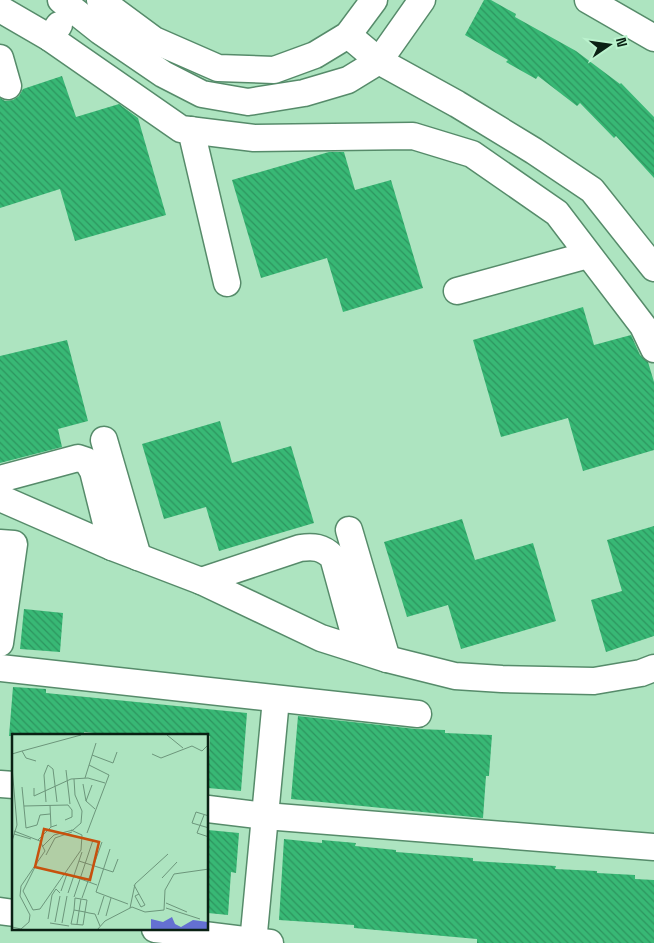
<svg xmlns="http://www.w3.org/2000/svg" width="654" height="943" font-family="'Space Grotesk',sans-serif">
<defs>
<pattern id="building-back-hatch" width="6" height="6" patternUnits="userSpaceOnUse" patternTransform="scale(1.25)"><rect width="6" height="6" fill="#38b875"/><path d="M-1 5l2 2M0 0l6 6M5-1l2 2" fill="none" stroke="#2d955f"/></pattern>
</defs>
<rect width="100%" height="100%" fill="#ade4c0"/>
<g fill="url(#building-back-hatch)">
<polygon points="484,0 491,0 516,14 515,17 576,51 620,84 621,83 654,117 654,178 616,136 614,138 580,103 577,106 538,76 536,79 506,62 508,60 465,35"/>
<polygon points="62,76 76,117 119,104 138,118 166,215 75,241 60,189 0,208 0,98 5,101 13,100 19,96 23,89"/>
<polygon points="329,152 344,152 355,190 391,180 423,288 343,312 327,258 261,278 232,180"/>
<polygon points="583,307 594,345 631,335 640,355 648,362 654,382 654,450 583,471 568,418 501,437 473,340"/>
<polygon points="67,340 88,421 58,429 62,447 0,463 0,356"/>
<polygon points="220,421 232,463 291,446 314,523 219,551 206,507 164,519 142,444"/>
<polygon points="462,519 475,560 533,543 556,621 461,649 448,605 407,617 384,542"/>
<polygon points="654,526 654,636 606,652 591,600 622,591 607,540"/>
<polygon points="24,609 63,613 60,652 20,649"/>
<polygon points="13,687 46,689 46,693 247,713 241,791 208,788 210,736 123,736 84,732 84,736 9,736"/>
<polygon points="298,716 416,729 445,730 445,733 492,735 489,776 486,776 483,818 291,799"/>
<polygon points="208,830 239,833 236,873 231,872 228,915 208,913"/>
<polygon points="284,839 322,843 322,840 356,843 355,846 396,850 396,852 473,858 473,861 556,866 555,869 597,871 597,873 635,875 635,879 654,880 654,943 477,943 477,939 354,928 354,925 279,920"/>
</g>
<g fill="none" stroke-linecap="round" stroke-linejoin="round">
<g stroke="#568b6a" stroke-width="29">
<g id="street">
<polyline points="61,0 100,31 163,74 202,94 248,102 304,93 348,80 379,61 422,0"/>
<polyline points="100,0 154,40 218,68 274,70 315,55 348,35 374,0"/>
<polyline points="588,0 654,38"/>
<polyline points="0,9 50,38 59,25"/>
<polyline points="348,35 379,61 457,104 534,151 592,190 654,268"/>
<polyline points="50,38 181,129 254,138 413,136 472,154 557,213 643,326 654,349"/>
<polyline points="0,58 8,86"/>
<polyline points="191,130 227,283"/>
<polyline points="457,291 588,255"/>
<polyline points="104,440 138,557"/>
<polyline points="0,479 78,458 87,461 93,471 112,547"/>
<polyline points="0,498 112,547 201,581 321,638 387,659 455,676 502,679 594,681 641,673 654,668"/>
<polyline points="349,530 387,659"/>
<polyline points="0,543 14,544 0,643"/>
<path d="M201 581 300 548C314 546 322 547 333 557L358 648"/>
<polyline points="0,668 418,714"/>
<polyline points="0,784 14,785"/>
<polyline points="208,809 265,816 654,847"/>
<polyline points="0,911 14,913"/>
<polyline points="155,929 270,943"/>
<polyline points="253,943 276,699"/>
</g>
</g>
<use href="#street" stroke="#fff" stroke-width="26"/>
</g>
<g transform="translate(12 734)">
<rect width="196" height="196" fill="#ade4c0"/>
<path d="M160 183 163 190 169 193 181 186 196 188V196H139V185L151 188Z" fill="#6470d2"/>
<path fill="none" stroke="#6c967b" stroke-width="1" d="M155 1 171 14M10 17 69 1M0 20 10 17 14 24 24 27M140 20 149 24 180 12 190 17 197 10M80 21 101 29 105 18M0 33 5 91 0 107M54 36 58 70M73 44 84 9M71 50 74 67 83 75M10 53 14 94 25 91 28 81 38 80M22 54V62L59 45 76 44 93 49M74 67 80 51M34 68 32 41 36 31 41 35 45 68M38 71 39 93 45 91M12 72 56 71 60 76V83L53 86M192 81 185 99 197 103M197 82 184 78 180 89 197 94M75 99 97 41 77 31M2 100 19 105M26 106 39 93M30 113 42 101 61 96 69 89 70 77 63 61 62 45M34 121 43 104 60 98M67 127 101 138 106 125M25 129 11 157 21 176 28 175 69 116 70 101 59 96M150 144 165 128M122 151 133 171 129 173 123 162 127 160M49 157 55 140 85 151M84 158 98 115M84 158 116 170M56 159 70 118M62 163 81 106M70 164 90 108M154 169 175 178M118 174 123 150 156 120M154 174 188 185M62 176 59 190 71 191 73 178 75 166 63 164 62 176 73 178 77 179 83 180 88 192M86 181 92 162M94 182 99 164M36 185 40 161 44 155 48 159M43 188 48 162M38 189 57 192M50 189 55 162M65 190 69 165M0 193 9 195 17 188 18 181 8 162 9 152 33 117 28 107 2 97M85 196 93 187 120 173 133 178 152 176 153 156 162 140 197 135"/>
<path fill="#c7510d" fill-opacity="0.15" stroke="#c7510d" stroke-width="2.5" d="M32 95 87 108 78 146 23 133Z"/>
<rect width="196" height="196" fill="none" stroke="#0a2114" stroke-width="2.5"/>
</g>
<g transform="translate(609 45) rotate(77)" stroke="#baf2cd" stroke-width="4" paint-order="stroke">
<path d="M0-4L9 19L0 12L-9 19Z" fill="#0a2114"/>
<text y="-8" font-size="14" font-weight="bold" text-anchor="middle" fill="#0a2114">N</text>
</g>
</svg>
